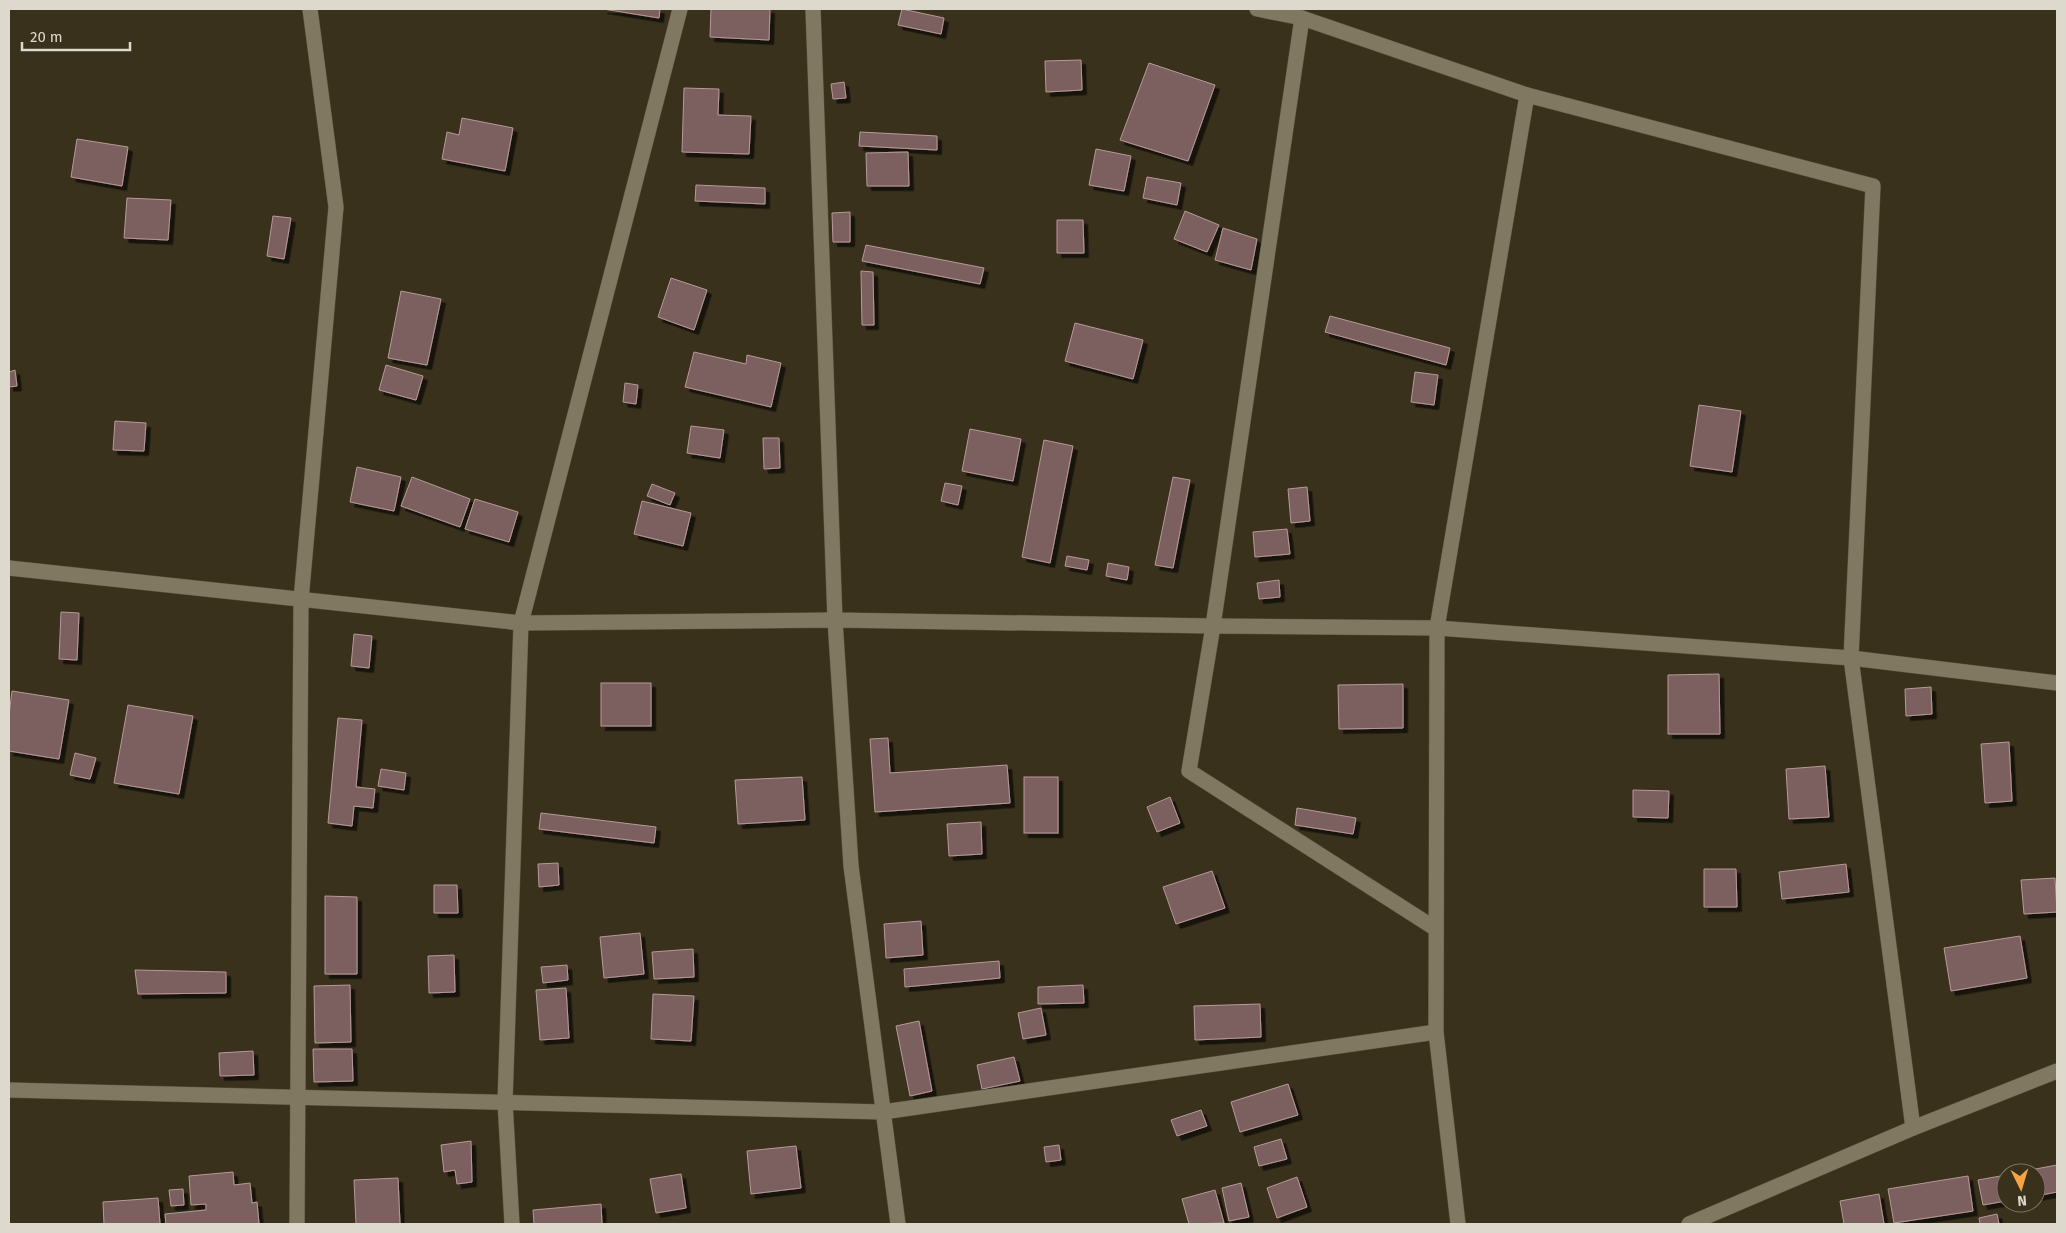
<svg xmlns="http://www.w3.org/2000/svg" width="2066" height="1233" font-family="'Fira Sans',sans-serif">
<defs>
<filter id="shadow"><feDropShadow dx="4.5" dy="4.5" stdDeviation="0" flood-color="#0009"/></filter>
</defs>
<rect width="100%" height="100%" fill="#39311c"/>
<g fill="#7b5f5f" stroke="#b79998" filter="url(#shadow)">
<polygon points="603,9 660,9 659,18"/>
<polygon points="711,9 770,9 769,40 710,37"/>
<polygon points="902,9 944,18 941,34 898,25"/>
<polygon points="1081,60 1082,90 1046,92 1045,61"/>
<polygon points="1149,63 1215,85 1188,161 1120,140"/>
<polygon points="844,82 846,98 833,99 831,84"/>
<polygon points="684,88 719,89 718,115 751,116 749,154 682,152"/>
<polygon points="462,118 513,128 505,171 442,159 447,132 459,135"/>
<polygon points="860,132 937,136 937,150 859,146"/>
<polygon points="77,139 128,147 122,186 71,177"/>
<polygon points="1096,149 1131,156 1124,191 1089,185"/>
<polygon points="908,152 909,186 867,186 866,153"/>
<polygon points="1147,177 1181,183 1177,205 1143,198"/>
<polygon points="696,185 765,188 765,204 695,201"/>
<polygon points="127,198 171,200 168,240 124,238"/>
<polygon points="1185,211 1219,225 1207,252 1174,239"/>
<polygon points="850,212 850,242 833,242 832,213"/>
<polygon points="273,216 291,218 284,259 267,256"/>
<polygon points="1057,220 1083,220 1084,253 1057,253"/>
<polygon points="1223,228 1257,239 1251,270 1215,260"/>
<polygon points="866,245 984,268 980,284 862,261"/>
<polygon points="861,271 873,272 874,325 862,325"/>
<polygon points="671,278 707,290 694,330 658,317"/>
<polygon points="401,291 441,299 427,365 388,358"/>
<polygon points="1330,316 1450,348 1446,365 1325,332"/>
<polygon points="1075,323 1143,340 1133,379 1065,361"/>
<polygon points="694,352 746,364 747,355 781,363 771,407 685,387"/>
<polygon points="386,365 423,376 416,400 379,390"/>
<polygon points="15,370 17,386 9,387 9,372"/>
<polygon points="1415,372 1438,375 1434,405 1411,402"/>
<polygon points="625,383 638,385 636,404 623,402"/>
<polygon points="1699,405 1741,411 1732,472 1690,466"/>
<polygon points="115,421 146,423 144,451 113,450"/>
<polygon points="691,426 724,430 720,458 687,453"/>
<polygon points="970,429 1021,439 1013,481 962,471"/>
<polygon points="763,438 779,438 780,468 764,469"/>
<polygon points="1044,440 1073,446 1050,563 1022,557"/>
<polygon points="357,467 401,477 394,511 350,502"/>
<polygon points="412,477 470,499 460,527 401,506"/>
<polygon points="1173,477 1190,480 1173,568 1155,565"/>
<polygon points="945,483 962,486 958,505 941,501"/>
<polygon points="652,484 675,493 670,505 647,496"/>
<polygon points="1307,487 1310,521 1291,523 1288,489"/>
<polygon points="475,499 518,512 509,542 465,529"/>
<polygon points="642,501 691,513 683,546 634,534"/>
<polygon points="1287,529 1290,554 1255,557 1253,532"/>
<polygon points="1067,556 1089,560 1087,570 1065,566"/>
<polygon points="1108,563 1129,567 1127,580 1106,576"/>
<polygon points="1279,580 1280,597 1259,599 1257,583"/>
<polygon points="61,612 79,613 77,660 59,659"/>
<polygon points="354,634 372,636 369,668 351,666"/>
<polygon points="1719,674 1720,734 1668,734 1668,675"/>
<rect x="601" y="683" width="50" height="43"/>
<polygon points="1403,684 1403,728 1339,729 1338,685"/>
<polygon points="1931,687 1932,714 1906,716 1905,689"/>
<polygon points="12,691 69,700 59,759 9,751 9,715"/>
<polygon points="128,705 193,716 179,794 114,783"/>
<polygon points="338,718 362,720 356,787 375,789 373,808 354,806 352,826 328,823"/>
<polygon points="888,738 890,773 1007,765 1010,803 875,812 870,739"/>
<polygon points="2009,742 2012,801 1985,803 1981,744"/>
<polygon points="75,753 96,758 90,779 70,775"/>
<polygon points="1825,766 1829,817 1789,819 1786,769"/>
<polygon points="381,769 406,773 404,790 378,786"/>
<polygon points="802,777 805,820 738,824 735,780"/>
<rect x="1024" y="777" width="34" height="56"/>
<polygon points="1633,790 1669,791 1668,818 1633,817"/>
<polygon points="1170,797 1180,823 1157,832 1147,807"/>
<polygon points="1297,808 1356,818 1353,834 1295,825"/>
<polygon points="541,813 656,827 654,843 539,829"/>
<polygon points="981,822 982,854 949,856 947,824"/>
<polygon points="558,863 559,885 539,887 538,864"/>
<polygon points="1846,864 1849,892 1782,899 1779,872"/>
<polygon points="1704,869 1736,869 1737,907 1704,907"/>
<polygon points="1212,871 1225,908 1176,924 1163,887"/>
<polygon points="2055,878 2057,912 2024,914 2021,880"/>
<polygon points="434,885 457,885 458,913 434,913"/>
<polygon points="325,896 357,897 357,974 325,974"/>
<polygon points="921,921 923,955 886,958 884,924"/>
<polygon points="640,933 644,974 604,978 600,937"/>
<polygon points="2020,936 2027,978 1951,991 1944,948"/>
<polygon points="693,949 694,977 654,979 652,952"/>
<polygon points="454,955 455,992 429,993 428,956"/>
<polygon points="999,961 1000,978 905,987 904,969"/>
<polygon points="567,965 568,980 543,983 541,967"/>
<polygon points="135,970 226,972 226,993 138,994"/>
<polygon points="350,985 351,1042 315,1043 314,986"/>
<polygon points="1083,985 1084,1003 1038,1004 1038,987"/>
<polygon points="566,988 569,1038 540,1040 536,990"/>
<polygon points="653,994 694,996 691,1041 651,1039"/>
<polygon points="1260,1004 1261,1037 1195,1040 1194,1006"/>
<polygon points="1041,1008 1046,1035 1023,1039 1018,1013"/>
<polygon points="919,1021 932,1091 910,1096 896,1026"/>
<polygon points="313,1049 352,1049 353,1081 314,1082"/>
<polygon points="253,1051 254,1075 220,1076 219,1053"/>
<polygon points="1014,1057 1020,1081 982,1089 977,1065"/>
<polygon points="1288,1084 1298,1115 1240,1132 1231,1102"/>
<polygon points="1201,1110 1207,1126 1177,1136 1171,1120"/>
<polygon points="1281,1139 1287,1159 1259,1166 1254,1147"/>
<polygon points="471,1141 472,1182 457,1184 455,1170 444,1172 441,1145"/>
<polygon points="1059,1145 1061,1160 1046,1162 1044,1147"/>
<polygon points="796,1146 801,1188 751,1194 747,1151"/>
<polygon points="2057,1165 2057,1192 2036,1196 2036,1173 2014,1173"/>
<polygon points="233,1172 234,1185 250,1183 252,1203 257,1202 259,1224 166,1224 165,1214 206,1210 206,1204 191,1205 189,1176"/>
<polygon points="681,1174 686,1208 656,1213 650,1179"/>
<polygon points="2006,1175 2006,1201 1983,1205 1978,1180"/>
<polygon points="1968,1176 1973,1211 1894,1223 1888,1189"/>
<polygon points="1297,1177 1307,1207 1277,1218 1267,1188"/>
<polygon points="398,1178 400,1224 356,1224 354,1180"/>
<polygon points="1241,1183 1249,1217 1229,1221 1222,1188"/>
<polygon points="183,1189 184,1205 171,1206 169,1190"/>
<polygon points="1215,1190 1224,1223 1189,1224 1182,1199"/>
<polygon points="1879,1194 1884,1224 1844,1224 1840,1201"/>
<polygon points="158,1198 160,1224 104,1224 103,1202"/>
<polygon points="601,1204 602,1224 534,1224 533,1210"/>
<polygon points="1997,1214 1999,1224 1980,1224 1979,1218"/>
</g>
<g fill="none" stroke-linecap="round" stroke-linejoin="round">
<g stroke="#554f3d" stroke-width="16">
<g id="street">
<polyline points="813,9 835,620 851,866 898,1224"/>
<polyline points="1257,9 1302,18 1527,95 1873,186 1851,658 1913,1128"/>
<polyline points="1302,18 1213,626 1189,771 1436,929"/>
<polyline points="9,568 521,623 835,620 1213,626 1437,628 1851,658 2057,683"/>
<polyline points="9,1090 883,1112 1436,1032"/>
<polyline points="297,1224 301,600 336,207 310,9"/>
<polyline points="512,1224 505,1102 521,623 680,9"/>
<polyline points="1458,1224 1436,1032 1437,628 1527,95"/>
<polyline points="1689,1224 1913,1128 2057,1071"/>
</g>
</g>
<use href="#street" stroke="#807860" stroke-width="15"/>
</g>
<rect width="2066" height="1233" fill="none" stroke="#ded9cd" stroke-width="20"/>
<g transform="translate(2021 1188) rotate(175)"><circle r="24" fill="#39311c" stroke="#7b7463"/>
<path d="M0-4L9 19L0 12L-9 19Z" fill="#f5a345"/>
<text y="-8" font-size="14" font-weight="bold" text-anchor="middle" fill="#ded9cd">N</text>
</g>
<path d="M22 42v8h108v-8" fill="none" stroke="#ded9cd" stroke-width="2.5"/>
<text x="30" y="42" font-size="15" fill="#ded9cd" stroke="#39311c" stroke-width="4" paint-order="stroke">20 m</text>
</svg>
